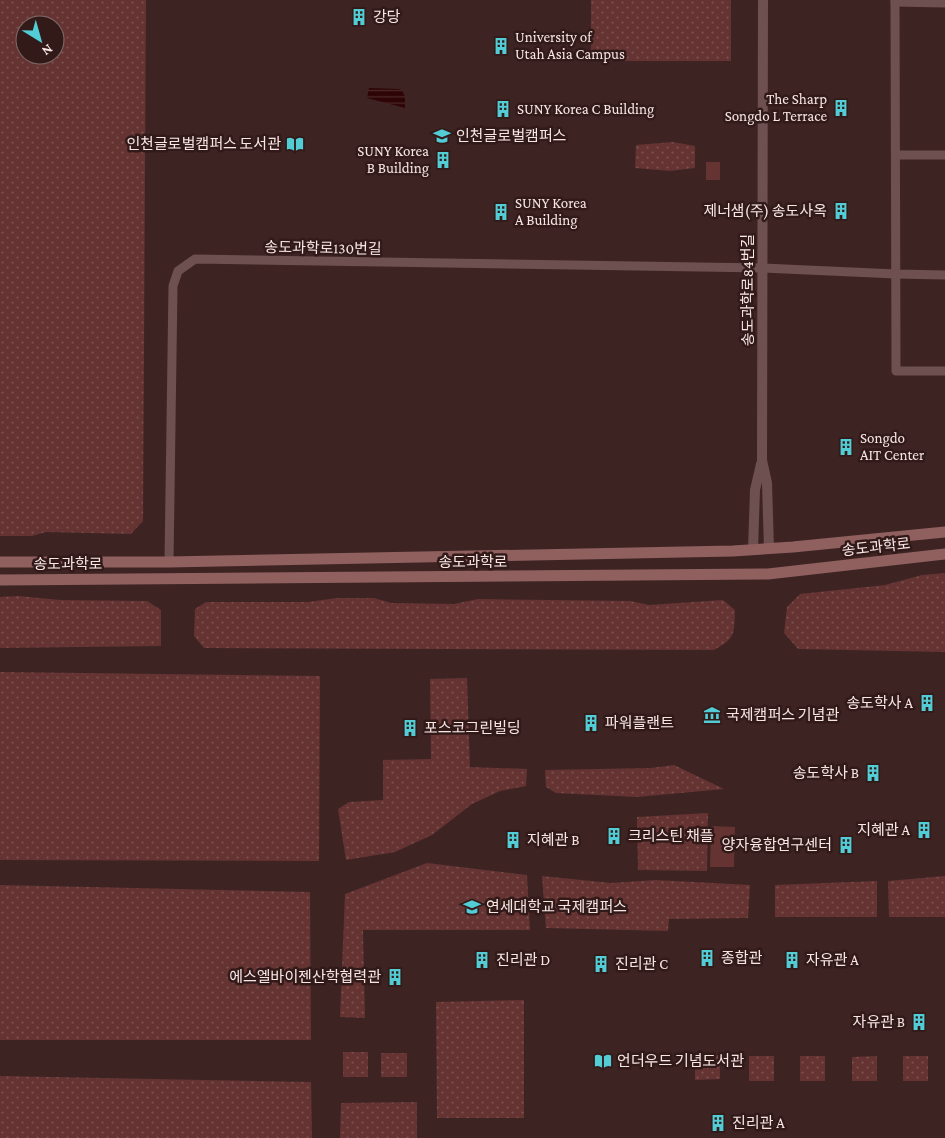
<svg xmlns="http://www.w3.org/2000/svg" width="945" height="1138" font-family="'Crimson Pro','Noto Sans KR',serif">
<defs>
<pattern id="grass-dots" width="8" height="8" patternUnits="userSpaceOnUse" patternTransform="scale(1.25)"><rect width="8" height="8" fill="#643332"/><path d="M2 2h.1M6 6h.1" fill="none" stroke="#7b5150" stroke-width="1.8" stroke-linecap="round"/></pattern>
<pattern id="water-rules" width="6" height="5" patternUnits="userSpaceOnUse" patternTransform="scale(1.25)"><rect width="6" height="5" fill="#2e0406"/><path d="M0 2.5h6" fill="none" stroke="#4d292a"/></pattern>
</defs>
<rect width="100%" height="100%" fill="#3d2423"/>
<g fill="url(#grass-dots)" fill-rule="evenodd">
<path d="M0 0H146L143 521 131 534 46 532 32 536H0ZM25 25H55V55H25Z"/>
<rect x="591" y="0" width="140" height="61"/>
<polygon points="673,142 695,146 695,168 670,171 635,168 636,145"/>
<polygon points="945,573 945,652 798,649 784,633 787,607 800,594 885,585 922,575"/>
<polygon points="18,596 60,600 147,601 161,610 161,646 0,648 0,597"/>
<path d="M337 598H374L391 603 454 604 478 599 630 601 649 605 723 600 735 610C734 634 736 638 714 650L204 648 194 636 195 609 206 602H308Z"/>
<polygon points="0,672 320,676 319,861 0,860"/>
<polygon points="467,678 470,767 527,769 526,786 500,791 472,804 432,835 395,852 346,860 338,809 349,802 383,800 383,760 431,759 430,679"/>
<polygon points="674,765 724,789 637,797 556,793 546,787 545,770 651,768"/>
<polygon points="708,813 707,871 638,870 637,817"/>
<polygon points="427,863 527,875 530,930 363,930 365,1018 340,1017 345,894"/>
<polygon points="542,876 611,883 656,880 750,885 748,918 669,919 668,931 546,928"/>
<polygon points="945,876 945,917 889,917 888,881"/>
<polygon points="877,881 877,917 775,917 775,885"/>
<polygon points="0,885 310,892 311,1040 0,1040"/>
<polygon points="524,1000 524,1118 437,1118 436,1002"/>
<rect x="343" y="1052" width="25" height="25"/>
<rect x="381" y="1053" width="26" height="24"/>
<polygon points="695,1055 720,1055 720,1079 695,1080"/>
<rect x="749" y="1056" width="25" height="25"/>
<rect x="800" y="1056" width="25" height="25"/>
<polygon points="877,1056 877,1081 852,1081 852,1057"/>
<rect x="903" y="1056" width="25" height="25"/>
<polygon points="0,1076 311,1082 312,1138 0,1138"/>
<polygon points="417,1102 417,1138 340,1138 341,1103"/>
</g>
<g fill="#643332">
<rect x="706" y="162" width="14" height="18"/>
<polygon points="711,826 735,827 734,867 710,867"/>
</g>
<path fill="url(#water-rules)" d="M369 88 400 89C406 93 405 101 405 108L367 98Z"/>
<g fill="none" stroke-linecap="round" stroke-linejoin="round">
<g stroke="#6d504f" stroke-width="9">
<polyline points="895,0 896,371 945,371"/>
<polyline points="895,2 945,3"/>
<polyline points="896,155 945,155"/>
<polyline points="169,562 173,286 178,271 195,259 763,268 896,274 945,275"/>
</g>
<g stroke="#6d504f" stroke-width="10">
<polyline points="763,0 762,460 767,483 769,549"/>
<polyline points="753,550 755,490 761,464"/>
</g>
<g stroke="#90605f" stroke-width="11">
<polyline points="0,562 169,562 733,551 793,547 945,532"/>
<polyline points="0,580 768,574 945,554"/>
</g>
</g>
<defs>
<g id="building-bare" transform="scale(1.35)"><path d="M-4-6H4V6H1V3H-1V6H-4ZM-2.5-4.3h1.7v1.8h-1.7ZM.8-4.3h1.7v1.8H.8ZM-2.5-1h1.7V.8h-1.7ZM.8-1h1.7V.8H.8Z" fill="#52ccd5" stroke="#321a19" stroke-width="2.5" paint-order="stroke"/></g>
<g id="university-bare" transform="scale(1.35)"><path d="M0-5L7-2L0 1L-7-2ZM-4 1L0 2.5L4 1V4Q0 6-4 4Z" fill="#52ccd5" stroke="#321a19" stroke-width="2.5" paint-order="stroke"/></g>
<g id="library-bare" transform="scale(1.35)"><path d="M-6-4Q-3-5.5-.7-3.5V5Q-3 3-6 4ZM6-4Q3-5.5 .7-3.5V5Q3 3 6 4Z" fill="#52ccd5" stroke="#321a19" stroke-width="2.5" paint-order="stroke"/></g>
<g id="museum-bare" transform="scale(1.35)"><path d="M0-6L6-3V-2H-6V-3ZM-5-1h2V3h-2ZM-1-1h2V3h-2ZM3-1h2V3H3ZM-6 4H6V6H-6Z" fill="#52ccd5" stroke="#321a19" stroke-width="2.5" paint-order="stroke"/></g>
</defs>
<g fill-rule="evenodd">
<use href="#building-bare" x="359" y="17"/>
<use href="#building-bare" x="501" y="46"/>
<use href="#building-bare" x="841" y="108"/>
<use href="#building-bare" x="503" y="109"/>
<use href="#university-bare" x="442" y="136"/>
<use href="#library-bare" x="295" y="144"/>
<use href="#building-bare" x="443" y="160"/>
<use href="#building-bare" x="841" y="211"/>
<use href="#building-bare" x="501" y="212"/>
<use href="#building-bare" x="846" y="447"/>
<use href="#building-bare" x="927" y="703"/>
<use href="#museum-bare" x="712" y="715"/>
<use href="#building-bare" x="591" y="723"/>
<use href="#building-bare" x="410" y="728"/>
<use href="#building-bare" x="873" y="773"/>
<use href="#building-bare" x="924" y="830"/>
<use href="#building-bare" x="614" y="836"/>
<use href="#building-bare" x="513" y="840"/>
<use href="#building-bare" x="846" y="845"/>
<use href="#university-bare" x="472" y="907"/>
<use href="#building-bare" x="707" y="958"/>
<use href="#building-bare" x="482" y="960"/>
<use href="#building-bare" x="792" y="960"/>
<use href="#building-bare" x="601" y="964"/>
<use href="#building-bare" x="395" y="977"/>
<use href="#building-bare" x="919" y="1022"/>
<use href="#library-bare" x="603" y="1061"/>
<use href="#building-bare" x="718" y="1123"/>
</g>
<g text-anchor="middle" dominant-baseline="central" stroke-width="5" stroke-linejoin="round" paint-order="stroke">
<g font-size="15" fill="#f8e6e5" stroke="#321a19" text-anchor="start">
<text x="373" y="17">강당</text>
<text x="515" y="37">University of<tspan x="515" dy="17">Utah Asia Campus</tspan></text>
<text x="827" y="99" text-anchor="end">The Sharp<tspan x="827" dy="17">Songdo L Terrace</tspan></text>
<text x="517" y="109">SUNY Korea C Building</text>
<text x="456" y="136">인천글로벌캠퍼스</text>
<text x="281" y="144" text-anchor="end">인천글로벌캠퍼스 도서관</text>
<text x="429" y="151" text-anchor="end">SUNY Korea<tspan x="429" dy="17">B Building</tspan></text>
<text x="515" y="203">SUNY Korea<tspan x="515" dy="17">A Building</tspan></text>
<text x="827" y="211" text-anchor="end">제너샘(주) 송도사옥</text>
<text x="860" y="438">Songdo<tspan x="860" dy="17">AIT Center</tspan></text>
<text x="913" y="703" text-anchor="end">송도학사 A</text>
<text x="726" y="715">국제캠퍼스 기념관</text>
<text x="605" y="723">파워플랜트</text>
<text x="424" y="728">포스코그린빌딩</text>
<text x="859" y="773" text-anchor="end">송도학사 B</text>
<text x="910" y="830" text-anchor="end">지혜관 A</text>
<text x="628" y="836">크리스틴 채플</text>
<text x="527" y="840">지혜관 B</text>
<text x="832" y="845" text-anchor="end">양자융합연구센터</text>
<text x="486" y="907">연세대학교 국제캠퍼스</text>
<text x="721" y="958">종합관</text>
<text x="496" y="960">진리관 D</text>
<text x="806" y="960">자유관 A</text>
<text x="615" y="964">진리관 C</text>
<text x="381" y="977" text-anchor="end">에스엘바이젠산학협력관</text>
<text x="905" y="1022" text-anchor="end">자유관 B</text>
<text x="617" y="1061">언더우드 기념도서관</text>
<text x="732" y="1123">진리관 A</text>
</g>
<g font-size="15" fill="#f8e6e5" stroke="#321a19">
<text transform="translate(323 248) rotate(1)">송도과학로130번길</text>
<text transform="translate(748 290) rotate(-90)">송도과학로84번길</text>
<text transform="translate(876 547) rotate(-6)">송도과학로</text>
<text x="473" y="562">송도과학로</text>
<text x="68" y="564">송도과학로</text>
</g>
</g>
<g transform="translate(40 40) rotate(143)"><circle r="24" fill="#321a19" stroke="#816c6b"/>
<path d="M0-4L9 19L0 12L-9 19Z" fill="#52ccd5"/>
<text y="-8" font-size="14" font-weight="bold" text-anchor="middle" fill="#f8e6e5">N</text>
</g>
</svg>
